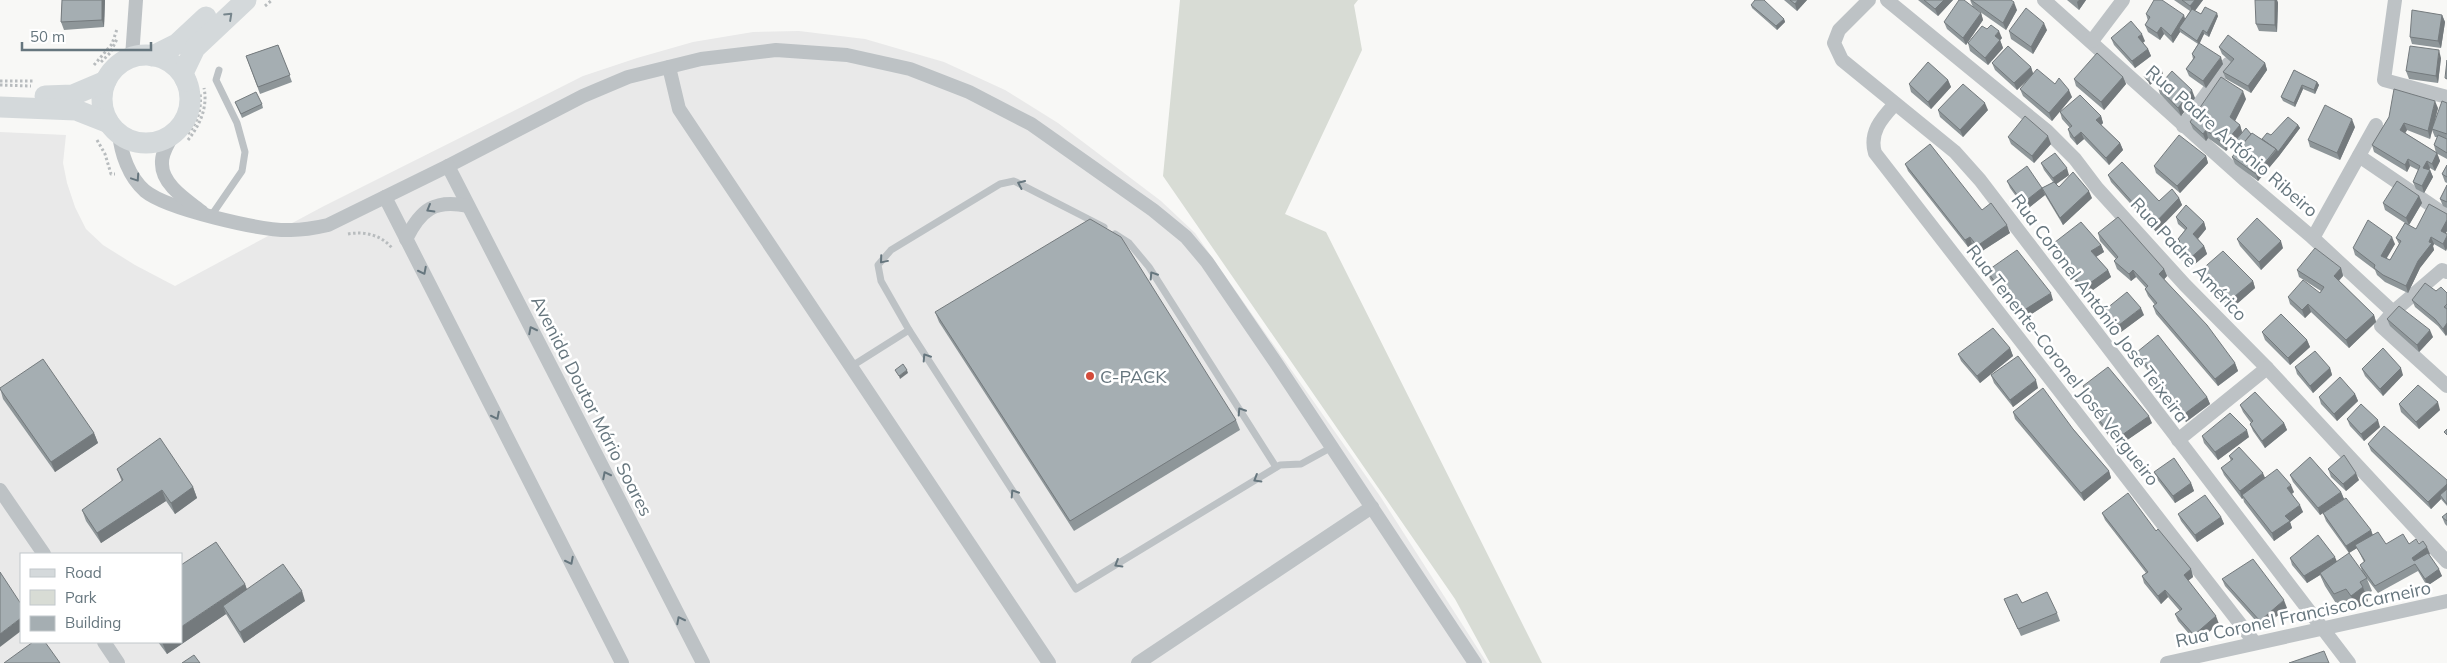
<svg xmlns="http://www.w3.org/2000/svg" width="2447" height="663" font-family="Mulish,sans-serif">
<rect width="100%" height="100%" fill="#f8f8f6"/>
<path fill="#e9e9e9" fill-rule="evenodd" d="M799 31 865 39 944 62 1005 90 1058 123 1161 201 1195 233 1380 496 1487 663H0V132L66 135 63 163 67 183 75 207 86 229 103 245 135 265 175 286 324 206 583 76 637 58 693 42 753 32ZM21 554H181V642H21Z"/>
<polygon fill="#d8dcd5" points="1180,0 1358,0 1354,5 1362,50 1285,214 1326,232 1542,663 1490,663 1455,599 1163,176"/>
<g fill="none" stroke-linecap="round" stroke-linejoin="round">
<g stroke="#b8bcbe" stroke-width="3" stroke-dasharray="2.5 2.5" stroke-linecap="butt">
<polyline points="265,6 272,0"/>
<polyline points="101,62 110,53 117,39"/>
<polyline points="94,65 112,44 117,29"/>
<polyline points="0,81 35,81"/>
<polyline points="0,85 31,86"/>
<path d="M188 134C198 122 202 108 200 93"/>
<polyline points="97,140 105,154 111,174 115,174"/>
<path d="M188 140C200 125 208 107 204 88"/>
<path d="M348 234C365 231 381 235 392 248"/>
</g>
<g stroke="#bdc2c5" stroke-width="7">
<polyline points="211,216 242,171 245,152 237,123 216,80 219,70"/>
<polyline points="1115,234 1129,243 1149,267 1276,467"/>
<polyline points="909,330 881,281 878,265 891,250 1000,184 1014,181 1104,227"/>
<polyline points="852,366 909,330 1076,589 1280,465 1301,464 1332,447"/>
</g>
<g stroke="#bdc2c5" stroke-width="14">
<polyline points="1869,0 1839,30 1834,43 1842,60 1955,152 1980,180 2349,663"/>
<polyline points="1887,0 2047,131 2075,159 2097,188 2185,285 2267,368 2447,562"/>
<polyline points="2044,0 2246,181 2313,238 2393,312"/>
<polyline points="2395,0 2384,80 2447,97"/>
<polyline points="2092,41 2123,0"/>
<polyline points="132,57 136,0"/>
<polyline points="669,67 679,109 1049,663"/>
<path d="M1894 105C1881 119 1869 133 1875 153L2255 643"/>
<polyline points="2183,126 2228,64"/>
<path d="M119 133C121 154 129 177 145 191 167 209 261 231 291 230 304 230 315 228 328 225L448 166 583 96 628 77 701 59 776 50 847 55 910 69 969 92 1031 124 1153 210 1186 237 1207 262 1276 363 1475 663"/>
<path d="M173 134C169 143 161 153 162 164 162 185 187 200 202 212"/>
<polyline points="2359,156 2447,216"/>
<polyline points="448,166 703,663"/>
<polyline points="385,197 622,663"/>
<polyline points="2313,238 2376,125"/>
<path d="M406 239C421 209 435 199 468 206"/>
<polyline points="2447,272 2442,270 2393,312 2381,326 2447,386"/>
<polyline points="2178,440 2267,368"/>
<polyline points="0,490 44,554"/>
<polyline points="104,642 118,663"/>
<polyline points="1138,663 1372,507"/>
<polyline points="2167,663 2447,601"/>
</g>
<g stroke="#d4d9db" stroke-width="21">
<circle cx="146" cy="99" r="44"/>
<polyline points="153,56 177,44 206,17"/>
<polyline points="186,81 183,73 195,48 246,0"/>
<polyline points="45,96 73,95 106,81"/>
<polyline points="0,107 76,110 109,123"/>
</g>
</g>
<g fill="#8e9699">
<polygon points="62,0 105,0 104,27 64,30 61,22"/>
<polygon points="1784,0 1807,0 1797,11"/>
<polygon points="1918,0 1953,0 1938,16"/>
<polygon points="1970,0 2017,10 2006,30 1973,7"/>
<polygon points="2067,0 2086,0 2079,10"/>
<polygon points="2174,0 2203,0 2195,11 2201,14 2218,16 2209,37 2204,34 2199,43 2223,64 2206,88 2189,76 2186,69 2193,59 2192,54 2198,44 2180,32 2173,43 2164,34 2160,40 2148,32 2145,25 2148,21 2146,14 2185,19 2190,11"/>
<polygon points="2275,0 2277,0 2278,3 2277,32 2259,31 2256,24"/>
<polygon points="1751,5 1784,19 1785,22 1777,30 1752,8"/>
<polygon points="1981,13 1983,20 1966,45 1947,29 1944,22"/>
<polygon points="2442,15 2445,22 2441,48 2412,44 2410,37"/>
<polygon points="1987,29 2002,38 2000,40 2003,48 1988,65 1970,51 1968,43"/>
<polygon points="2047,30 2033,54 2011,39 2009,31"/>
<polygon points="2111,38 2145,41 2143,43 2148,49 2151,56 2135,68 2114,45"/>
<polygon points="278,45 292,82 260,94 246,56"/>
<polygon points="2219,47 2265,63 2267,70 2251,93 2226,79 2223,72 2231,62 2222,54"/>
<polygon points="2441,58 2438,83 2409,79 2406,71"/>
<polygon points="1992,63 2031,67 2033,73 2072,97 2052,121 2023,96 2020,89 2031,77 2017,90 1995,70"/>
<polygon points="2294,70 2317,82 2319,85 2315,94 2303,89 2295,107 2283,101 2281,97"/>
<polygon points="2123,77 2126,84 2104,110 2076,86 2074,79"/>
<polygon points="1948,80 1951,87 1931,109 1911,92 1909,84"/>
<polygon points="2158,87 2195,98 2181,116 2160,94"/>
<polygon points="2246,99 2235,121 2240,125 2242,132 2251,134 2262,139 2271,135 2298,125 2300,128 2279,156 2258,181 2235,164 2232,157 2240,147 2236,145 2235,141 2226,151 2208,138 2206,141 2193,129 2190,122"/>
<polygon points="235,102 262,104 263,108 242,118"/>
<polygon points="2447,103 2447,159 2436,153 2434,145 2437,137 2435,137 2432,130 2430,139 2407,130 2405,133 2437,153 2440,161 2435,171 2430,168 2429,170 2430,170 2433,177 2424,193 2416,189 2413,182 2418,170 2410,166 2407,172 2374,152 2372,145 2389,117 2438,108 2433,128"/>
<polygon points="1938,110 1988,110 1963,137 1940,117"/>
<polygon points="2060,112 2101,116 2103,123 2101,125 2120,143 2123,150 2109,165 2084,139 2077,145 2070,137 2068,129 2070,128 2062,119"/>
<polygon points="2355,127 2340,160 2310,147 2308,140"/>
<polygon points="2008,137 2051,144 2034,163 2011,144"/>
<polygon points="2206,156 2208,163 2180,193 2156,173 2154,166"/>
<polygon points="2041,163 2069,175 2056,184 2059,187 2092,198 2063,225 2045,195 2026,210 2010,188 2007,181 2042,188 2053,182 2044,170"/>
<polygon points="1905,164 1982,210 2010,233 1979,253 1972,244 1968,247 1908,171"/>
<polygon points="2447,165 2447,183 2445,182 2442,174"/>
<polygon points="2108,175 2159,201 2179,198 2182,205 2156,232 2111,182"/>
<polygon points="2447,185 2447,208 2443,206 2440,199"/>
<polygon points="2419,196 2422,203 2409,225 2416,229 2447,214 2447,231 2446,233 2447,234 2447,248 2446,251 2434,244 2433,246 2434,250 2420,268 2408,293 2385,282 2377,275 2375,270 2355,255 2353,248 2395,244 2386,258 2390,260 2399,244 2396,238 2405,223 2385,210 2383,203"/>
<polygon points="2176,217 2204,222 2206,229 2198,239 2204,246 2207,254 2190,268 2176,256 2173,248 2179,242 2178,239 2185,230 2178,224"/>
<polygon points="2098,233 2164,269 2167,276 2164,279 2235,363 2238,371 2218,386 2156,314 2153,306 2155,305 2148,296 2145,289 2146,288 2136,277 2131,281 2117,269 2114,261 2116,259 2100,241"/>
<polygon points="2237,239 2283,248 2261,270 2240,246"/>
<polygon points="2101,245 2104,252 2096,257 2108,270 2111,277 2086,295 2052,253 2050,246"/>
<polygon points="2341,268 2343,276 2339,281 2374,315 2376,322 2349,348 2311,312 2305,318 2290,304 2288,297 2320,293 2321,291 2299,277 2297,270"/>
<polygon points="1987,271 2053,300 2021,321 1990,279"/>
<polygon points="2199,272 2253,281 2255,288 2230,310 2202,279"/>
<polygon points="2436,291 2447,293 2447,334 2446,336 2438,326 2415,307 2412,300"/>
<polygon points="2106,309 2144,315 2121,332 2109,316"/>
<polygon points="935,312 1236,420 1240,430 1074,531 939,322"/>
<polygon points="2387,319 2433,337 2419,352 2390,326"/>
<polygon points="2262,332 2307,340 2310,347 2290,365 2265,340"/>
<polygon points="2010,348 2013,356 1980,383 1961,361 1958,354"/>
<polygon points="2137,352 2207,397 2210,404 2186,422 2140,360"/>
<polygon points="2295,367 2330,368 2332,375 2313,393 2297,374"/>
<polygon points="2362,369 2403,375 2383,396 2365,376"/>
<polygon points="1991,375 2038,388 2013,407 1994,383"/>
<polygon points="2083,386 2152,423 2117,447 2099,423 2096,416 2100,413 2086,393"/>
<polygon points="0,388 94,433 98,443 55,472 3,399"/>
<polygon points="2355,394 2358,401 2337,421 2321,404 2319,397"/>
<polygon points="2399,404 2440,410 2419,429 2401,412"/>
<polygon points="2240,405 2284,423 2287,430 2265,448 2253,431 2250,424 2251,423 2243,412"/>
<polygon points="2013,412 2073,429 2109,471 2111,478 2084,501 2015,419"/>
<polygon points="2347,419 2380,427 2364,441 2350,426"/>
<polygon points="2202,436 2249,437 2218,460 2204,443"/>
<polygon points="2368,444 2447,480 2447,506 2441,499 2431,509 2371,451"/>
<polygon points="2229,456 2265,478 2294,492 2292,494 2303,512 2290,522 2292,528 2274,541 2244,502 2243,498 2242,499 2224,475 2221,468 2231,461"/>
<polygon points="117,469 193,487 197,498 175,514 166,501 101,543 86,521 82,510 122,482"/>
<polygon points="2328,469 2359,480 2346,491 2331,477"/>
<polygon points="2154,472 2191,483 2194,491 2175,503 2157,479"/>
<polygon points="2290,475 2341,492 2344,499 2320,515 2293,482"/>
<polygon points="2102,513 2156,531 2191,569 2193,577 2188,581 2219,624 2196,642 2178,621 2175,614 2180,611 2168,597 2161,604 2144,583 2142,576 2146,573 2105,520"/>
<polygon points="2323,513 2371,530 2373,535 2386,544 2419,544 2429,555 2442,576 2427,586 2418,571 2378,593 2367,579 2372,591 2366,595 2368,601 2356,609 2351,603 2339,608 2325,586 2320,575 2307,583 2292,565 2290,558 2337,561 2362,571 2360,565 2364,562 2357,548 2349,553 2326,521"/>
<polygon points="2447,513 2447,526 2445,524 2442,517"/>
<polygon points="2178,514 2221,517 2224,524 2197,542 2181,521"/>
<polygon points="2222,579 2287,608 2262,628 2225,586"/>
<polygon points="245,584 247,590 305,601 244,643 226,614 167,654 158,642 181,642"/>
<polygon points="2004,599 2022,603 2057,613 2060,621 2021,636"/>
</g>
<g fill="#747a7d">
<polygon points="102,0 105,0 104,27 102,20"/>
<polygon points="1798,0 1807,0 1797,11 1795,4"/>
<polygon points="1944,0 1953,0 1938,16 1935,9"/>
<polygon points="2079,0 2086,0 2079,10 2077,2"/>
<polygon points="2195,0 2203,0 2193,13 2190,6"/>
<polygon points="2275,0 2277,0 2278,3 2277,32 2275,25"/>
<polygon points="2014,2 2017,10 2006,30 2003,23"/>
<polygon points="1981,13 1983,20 1966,45 1963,38"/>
<polygon points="2217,13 2218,16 2209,37 2207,33"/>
<polygon points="2184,15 2186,22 2179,28 2180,32 2173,43 2171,36"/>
<polygon points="2442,15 2445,22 2441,48 2438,41"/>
<polygon points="1784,19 1785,22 1777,30 1776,26"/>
<polygon points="2044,23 2047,30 2033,54 2031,47"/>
<polygon points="2161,27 2164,34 2160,40 2157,33"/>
<polygon points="2203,30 2204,34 2199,45 2197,41"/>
<polygon points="1999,31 2002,38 1998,43 1995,36"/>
<polygon points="2142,34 2145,41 2141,44 2138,37"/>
<polygon points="2000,40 2003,48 1988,65 1985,58"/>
<polygon points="2148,49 2151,56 2135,68 2132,61"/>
<polygon points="2439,50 2441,58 2438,83 2436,76"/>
<polygon points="2221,57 2223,64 2206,88 2203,81"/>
<polygon points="2265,63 2267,70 2251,93 2248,86"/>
<polygon points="2031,67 2033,74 2017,90 2014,83"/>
<polygon points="2162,71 2163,74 2150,85 2148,81"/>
<polygon points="2123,77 2126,84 2104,110 2101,102"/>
<polygon points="1948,80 1951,87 1931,109 1928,102"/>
<polygon points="2317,82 2319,85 2315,94 2314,90"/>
<polygon points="2302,85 2303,89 2295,107 2294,103"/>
<polygon points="2069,90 2072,97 2052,121 2049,113"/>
<polygon points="2192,90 2195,98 2181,116 2178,108"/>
<polygon points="2243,91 2246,99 2233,125 2230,117"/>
<polygon points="2435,101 2438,108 2430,139 2428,131"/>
<polygon points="1985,103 1988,110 1963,137 1960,130"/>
<polygon points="2101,116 2103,123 2099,127 2096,120"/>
<polygon points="2352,119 2355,127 2340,160 2337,153"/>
<polygon points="2404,123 2407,130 2403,137 2400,130"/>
<polygon points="2240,125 2242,132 2226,151 2224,144"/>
<polygon points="2298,125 2300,128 2279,156 2258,181 2256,174"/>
<polygon points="2206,130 2208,138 2206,141 2203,134"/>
<polygon points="2081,132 2084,139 2077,145 2074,138"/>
<polygon points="2048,136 2051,144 2034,163 2032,156"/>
<polygon points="2120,143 2123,150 2109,165 2106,158"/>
<polygon points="2437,153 2440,161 2435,171 2432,164"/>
<polygon points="2206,156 2208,163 2180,193 2177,186"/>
<polygon points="2408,159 2410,166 2407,172 2405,165"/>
<polygon points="2427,161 2430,168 2426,175 2423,168"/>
<polygon points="2067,168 2069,175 2055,185 2053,178"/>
<polygon points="2430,170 2433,177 2424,193 2422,186"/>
<polygon points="2042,188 2045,195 2026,210 2023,203"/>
<polygon points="2089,191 2092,198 2063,225 2060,218"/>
<polygon points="2419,196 2422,203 2409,225 2406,218"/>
<polygon points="2179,198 2182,205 2156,232 2153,225"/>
<polygon points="2447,220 2447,231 2443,238 2441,231"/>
<polygon points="2204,222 2206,229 2196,241 2193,234"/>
<polygon points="2007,225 2010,233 1979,253 1977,246"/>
<polygon points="2447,236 2447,248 2446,251 2443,244"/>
<polygon points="1970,237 1972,244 1968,247 1965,240"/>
<polygon points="2392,237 2395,244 2384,263 2381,256"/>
<polygon points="2431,237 2434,244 2433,246 2434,250 2420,268 2408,293 2406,286 2418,261"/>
<polygon points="2281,241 2283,248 2261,270 2259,262"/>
<polygon points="2101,245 2104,252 2094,258 2091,251"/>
<polygon points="2204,246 2207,254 2190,268 2187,261"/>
<polygon points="2341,268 2343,276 2336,283 2334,276"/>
<polygon points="2164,269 2167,276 2162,282 2159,274"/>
<polygon points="2108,270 2111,277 2086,295 2083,288"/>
<polygon points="2133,270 2136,277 2131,281 2129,274"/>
<polygon points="2253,281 2255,288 2230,310 2228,302"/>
<polygon points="2051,293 2053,300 2021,321 2018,314"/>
<polygon points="2308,304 2311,312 2305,318 2302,310"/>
<polygon points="2141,308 2144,315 2121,332 2119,325"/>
<polygon points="2374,315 2376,322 2349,348 2346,340"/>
<polygon points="2447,323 2447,334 2446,336 2443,329"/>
<polygon points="2430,330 2433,337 2419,352 2417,345"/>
<polygon points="2307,340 2310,347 2290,365 2288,358"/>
<polygon points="2010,348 2013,356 1980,383 1977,376"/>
<polygon points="2235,363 2238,371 2218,386 2215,379"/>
<polygon points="2330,368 2332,375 2313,393 2310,386"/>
<polygon points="2401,368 2403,375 2383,396 2380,389"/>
<polygon points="907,370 908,373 900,379 899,376"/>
<polygon points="2036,380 2038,388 2013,407 2010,400"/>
<polygon points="2355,394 2358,401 2337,421 2334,414"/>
<polygon points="2207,397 2210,404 2186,422 2183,415"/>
<polygon points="2438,402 2440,410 2419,429 2416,422"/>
<polygon points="2149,416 2152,423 2117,447 2115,440"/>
<polygon points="2378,420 2380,427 2364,441 2361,434"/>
<polygon points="2284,423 2287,430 2265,448 2262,441"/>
<polygon points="2247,430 2249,437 2218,460 2215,452"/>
<polygon points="94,433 98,443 55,472 51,462"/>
<polygon points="2109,471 2111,478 2084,501 2081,493"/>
<polygon points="2263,473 2266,480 2242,495 2243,498 2242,499 2240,491"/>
<polygon points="2356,473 2359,480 2346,491 2343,484"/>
<polygon points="2191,483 2194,491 2175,503 2173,496"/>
<polygon points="2447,484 2447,494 2440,495 2441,499 2431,509 2428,502"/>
<polygon points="2291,485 2294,492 2290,495 2287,488"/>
<polygon points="193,487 197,498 175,514 171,503"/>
<polygon points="162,490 166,501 101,543 97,533"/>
<polygon points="2341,492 2344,499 2320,515 2318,508"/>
<polygon points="2300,505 2303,512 2290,522 2292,528 2274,541 2272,533 2285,516"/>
<polygon points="2221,517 2224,524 2197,542 2195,535"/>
<polygon points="2371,530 2373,537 2355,545 2357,548 2349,553 2346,546"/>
<polygon points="2427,547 2430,554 2415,565 2412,558"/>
<polygon points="2335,557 2338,564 2320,573 2320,575 2307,583 2304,576"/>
<polygon points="2191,569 2193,577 2186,582 2184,575"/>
<polygon points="2439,569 2442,576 2427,586 2425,579"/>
<polygon points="245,584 250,598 223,606 226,614 167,654 162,642 181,642 181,627"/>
<polygon points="2363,587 2368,601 2356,609 2351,596"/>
<polygon points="2165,590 2168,597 2161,604 2158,596"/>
<polygon points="302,591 305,601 244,643 240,632"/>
<polygon points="2284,600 2287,608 2262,628 2260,621"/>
<polygon points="2216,616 2219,624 2196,642 2194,635"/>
<polygon points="21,618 21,631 0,647 0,634"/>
</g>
<g fill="#a5aeb2" stroke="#747a7d">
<polygon points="62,0 102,0 102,20 61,22"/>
<polygon points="1755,0 1764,0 1784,19 1776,26 1751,5"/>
<polygon points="1790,0 1798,0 1795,4"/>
<polygon points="1924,0 1944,0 1935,9"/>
<polygon points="1959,0 1964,0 1981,13 1963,38 1944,22"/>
<polygon points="1971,0 2011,0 2014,2 2003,23"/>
<polygon points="2154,0 2162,0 2184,15 2171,36 2161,27 2157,33 2145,25 2150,17 2146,14"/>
<polygon points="2182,0 2195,0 2190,6"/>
<polygon points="2255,0 2275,0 2275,25 2256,24"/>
<polygon points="2205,7 2217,13 2207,33 2203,30 2197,41 2179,28 2192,9 2201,14"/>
<polygon points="2026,8 2044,23 2031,47 2009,31"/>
<polygon points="2412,10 2442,15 2438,41 2410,37"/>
<polygon points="2131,21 2142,34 2138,37 2148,49 2132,61 2111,38"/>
<polygon points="1991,25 1999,31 1995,36 2000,40 1985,58 1968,43 1982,26 1987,29"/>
<polygon points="2228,35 2265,63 2248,86 2223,72 2234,59 2219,47"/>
<polygon points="2199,43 2221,57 2203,81 2186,69 2195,57 2192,54"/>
<polygon points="278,45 290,75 258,87 246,56"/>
<polygon points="2008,46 2031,67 2014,83 1992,63"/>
<polygon points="2410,46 2439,50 2436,76 2406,71"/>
<polygon points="2097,53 2123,77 2101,102 2074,79"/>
<polygon points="2447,60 2447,79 2445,78"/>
<polygon points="1928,62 1948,80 1928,102 1909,84"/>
<polygon points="2156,66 2162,71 2148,81 2144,76"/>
<polygon points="2037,69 2055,84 2059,78 2069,90 2049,113 2020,89"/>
<polygon points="2294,70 2317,82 2314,90 2302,85 2294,103 2281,97"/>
<polygon points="2172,71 2192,90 2178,108 2158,87"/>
<polygon points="2221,77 2243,91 2230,117 2240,125 2224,144 2206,130 2203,134 2190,122"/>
<polygon points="1963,84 1985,103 1960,130 1938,110"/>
<polygon points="2394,89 2435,101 2428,131 2404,123 2400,130 2437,153 2432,164 2427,161 2423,168 2430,170 2422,186 2413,182 2420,166 2408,159 2405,165 2372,145 2389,117"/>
<polygon points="256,92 262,104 241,114 235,102"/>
<polygon points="2080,95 2101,116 2096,120 2120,143 2106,158 2081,132 2074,138 2068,129 2072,126 2060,112"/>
<polygon points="2442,101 2447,103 2447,134 2432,129"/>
<polygon points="2325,105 2352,119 2337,153 2308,140"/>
<polygon points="2025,116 2048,136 2032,156 2008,137"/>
<polygon points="2288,117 2298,125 2278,152 2276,149 2262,139 2267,133 2271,135"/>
<polygon points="2246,128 2251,134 2241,146 2235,141"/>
<polygon points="2252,133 2276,149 2256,174 2232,157"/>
<polygon points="2179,135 2206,156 2177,186 2154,166"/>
<polygon points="2438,135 2447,139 2447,153 2434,145"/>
<polygon points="1930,144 1982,210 1991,203 2007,225 1977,246 1970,237 1965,240 1905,164"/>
<polygon points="2055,153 2067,168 2053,178 2041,163"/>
<polygon points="2122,162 2159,201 2172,189 2179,198 2153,225 2108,175"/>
<polygon points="2447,165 2447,177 2442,174"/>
<polygon points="2027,166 2042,188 2054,182 2059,187 2073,172 2089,191 2060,218 2042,188 2023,203 2007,181"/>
<polygon points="2397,181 2419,196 2406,218 2383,203"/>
<polygon points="2447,185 2447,202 2440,199"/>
<polygon points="2429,204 2447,214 2447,220 2441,231 2447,234 2447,236 2443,244 2431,237 2429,242 2432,243 2418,261 2406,286 2383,275 2374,268 2375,265 2353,248 2368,220 2392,237 2381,256 2390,260 2401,241 2396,238 2405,223 2416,229"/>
<polygon points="2186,205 2204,222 2193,234 2204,246 2187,261 2173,248 2180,241 2178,239 2187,228 2176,217"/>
<polygon points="2118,217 2164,269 2159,274 2207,325 2235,363 2215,379 2153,306 2157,303 2145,289 2148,286 2133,270 2129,274 2114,261 2118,257 2098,233"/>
<polygon points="2257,218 2281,241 2259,262 2237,239"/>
<polygon points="1090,219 1121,237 1236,420 1070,521 935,312"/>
<polygon points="2081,222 2101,245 2091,251 2108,270 2083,288 2050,246"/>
<polygon points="2315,248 2341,268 2334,276 2374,315 2346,340 2308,304 2302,310 2288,297 2303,280 2320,293 2324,287 2297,270"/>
<polygon points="2017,250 2051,293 2018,314 1987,271"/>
<polygon points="2223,251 2253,281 2228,302 2199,272"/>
<polygon points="2425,283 2436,291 2441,287 2447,293 2447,304 2444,307 2447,309 2447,323 2443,329 2435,319 2412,300"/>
<polygon points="2127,292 2141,308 2119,325 2106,309"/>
<polygon points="2399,306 2430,330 2417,345 2387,319"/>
<polygon points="2281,314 2307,340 2288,358 2262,332"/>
<polygon points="1993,328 2010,348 1977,376 1958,354"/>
<polygon points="2158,335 2207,397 2183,415 2137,352"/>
<polygon points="2383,348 2401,368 2380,389 2362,369"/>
<polygon points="2315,351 2330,368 2310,386 2295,367"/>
<polygon points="2018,356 2036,380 2010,400 1991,375"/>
<polygon points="43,359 94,433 51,462 0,389 0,388"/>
<polygon points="903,364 907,370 899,376 895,370"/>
<polygon points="2108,367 2149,416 2115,440 2096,416 2101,412 2083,386"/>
<polygon points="2340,377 2355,394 2334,414 2319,397"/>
<polygon points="2418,385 2438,402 2416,422 2399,404"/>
<polygon points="2043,388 2073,429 2109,471 2081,493 2013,412"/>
<polygon points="2255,392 2284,423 2262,441 2250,424 2253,421 2240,405"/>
<polygon points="2361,404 2378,420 2361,434 2347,419"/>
<polygon points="2230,413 2247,430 2215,452 2202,436"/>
<polygon points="2384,426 2447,480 2447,484 2428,502 2368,444"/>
<polygon points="2447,429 2447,435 2444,432"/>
<polygon points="160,438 193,487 171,503 162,490 97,533 82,510 123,480 117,469"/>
<polygon points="2239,447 2263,473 2240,491 2221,468 2233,459 2229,456"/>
<polygon points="2344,455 2356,473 2343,484 2328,469"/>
<polygon points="2310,457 2341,492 2318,508 2290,475"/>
<polygon points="2174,458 2191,483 2173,496 2154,472"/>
<polygon points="2277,469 2291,485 2287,488 2300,505 2285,516 2290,521 2272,533 2242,495"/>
<polygon points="2447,489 2447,504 2440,495"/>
<polygon points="2128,493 2156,531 2158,529 2191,569 2184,575 2216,616 2194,635 2175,614 2182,609 2165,590 2158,596 2142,576 2148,572 2102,513"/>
<polygon points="2205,495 2221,517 2195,535 2178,514"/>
<polygon points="2346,498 2371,530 2346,546 2323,513"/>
<polygon points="2447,513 2447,521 2442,517"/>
<polygon points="2378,532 2386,544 2403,534 2409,544 2416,539 2419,544 2423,541 2427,547 2412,558 2414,561 2428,553 2439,569 2425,579 2415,564 2375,586 2360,565 2365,561 2355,545"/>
<polygon points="2318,535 2335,557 2304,576 2290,558"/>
<polygon points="216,542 245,584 181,627 181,565"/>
<polygon points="2349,553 2367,578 2360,582 2363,587 2351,596 2346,589 2334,594 2320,573"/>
<polygon points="2253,559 2284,600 2260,621 2222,579"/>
<polygon points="283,564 302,591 240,632 223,606"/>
<polygon points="0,572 21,604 21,618 0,634"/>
<polygon points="2047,592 2057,613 2018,629 2004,599 2017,594 2022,603"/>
<polygon points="33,642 45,642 60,663 4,663"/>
<polygon points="2324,651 2329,663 2289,663"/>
<polygon points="194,655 200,663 182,663"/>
</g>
<defs><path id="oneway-chevron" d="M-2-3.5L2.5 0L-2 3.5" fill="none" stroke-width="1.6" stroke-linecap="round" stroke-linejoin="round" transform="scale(1.25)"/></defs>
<use stroke="#76858c" href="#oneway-chevron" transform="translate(229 16) rotate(-43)"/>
<g stroke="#66767e">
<use href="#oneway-chevron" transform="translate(136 178) rotate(56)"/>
<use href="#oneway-chevron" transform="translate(1021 184) rotate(-156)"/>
<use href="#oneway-chevron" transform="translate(430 209) rotate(150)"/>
<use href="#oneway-chevron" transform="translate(883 260) rotate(130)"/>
<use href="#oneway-chevron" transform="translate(423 271) rotate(63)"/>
<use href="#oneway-chevron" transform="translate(1153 275) rotate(-123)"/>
<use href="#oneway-chevron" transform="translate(532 330) rotate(-117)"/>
<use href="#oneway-chevron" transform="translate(926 357) rotate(-123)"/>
<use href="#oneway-chevron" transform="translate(1241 411) rotate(-123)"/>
<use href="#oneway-chevron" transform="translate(496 416) rotate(63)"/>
<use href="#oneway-chevron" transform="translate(606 475) rotate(-117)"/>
<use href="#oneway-chevron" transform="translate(1257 479) rotate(149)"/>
<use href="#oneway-chevron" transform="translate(1014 493) rotate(-123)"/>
<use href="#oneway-chevron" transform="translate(570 561) rotate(63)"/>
<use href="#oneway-chevron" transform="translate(1118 564) rotate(149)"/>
<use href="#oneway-chevron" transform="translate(680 620) rotate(-117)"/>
</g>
<circle fill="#d34b3a" stroke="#fff" stroke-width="2" cx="1090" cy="376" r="5"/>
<g text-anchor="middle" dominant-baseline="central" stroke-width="5" stroke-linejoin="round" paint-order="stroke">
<g font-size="18" fill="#66767e" stroke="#fff">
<text transform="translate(2232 141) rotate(41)">Rua Padre António Ribeiro</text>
<text transform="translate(2189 259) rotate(47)">Rua Padre Américo</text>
<text transform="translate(2100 308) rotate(53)">Rua Coronel António José Teixeira</text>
<text transform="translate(2063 365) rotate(52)">Rua Tenente-Coronel José Vergueiro</text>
<text transform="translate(592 406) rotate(63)">Avenida Doutor Mário Soares</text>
<text transform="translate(2303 614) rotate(-12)">Rua Coronel Francisco Carneiro</text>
</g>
<g font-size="18" fill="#66767e" stroke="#fff" text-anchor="start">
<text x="1100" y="376">C-PACK</text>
</g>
</g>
<rect x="20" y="553" width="162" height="90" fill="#ffffff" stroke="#c2c8cb"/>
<rect x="30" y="569" width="25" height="8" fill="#d4d9db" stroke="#c2c8cb"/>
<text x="65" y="578" font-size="15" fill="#66767e">Road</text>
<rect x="30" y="590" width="25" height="15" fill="#d8dcd5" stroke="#c2c8cb"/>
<text x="65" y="603" font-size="15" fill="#66767e">Park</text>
<rect x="30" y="616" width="25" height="15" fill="#a5aeb2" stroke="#c2c8cb"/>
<text x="65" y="628" font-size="15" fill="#66767e">Building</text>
<path d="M22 42v8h129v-8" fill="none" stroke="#66767e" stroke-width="2.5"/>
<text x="30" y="42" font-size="15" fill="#66767e" stroke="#ffffff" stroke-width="4" paint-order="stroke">50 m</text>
</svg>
